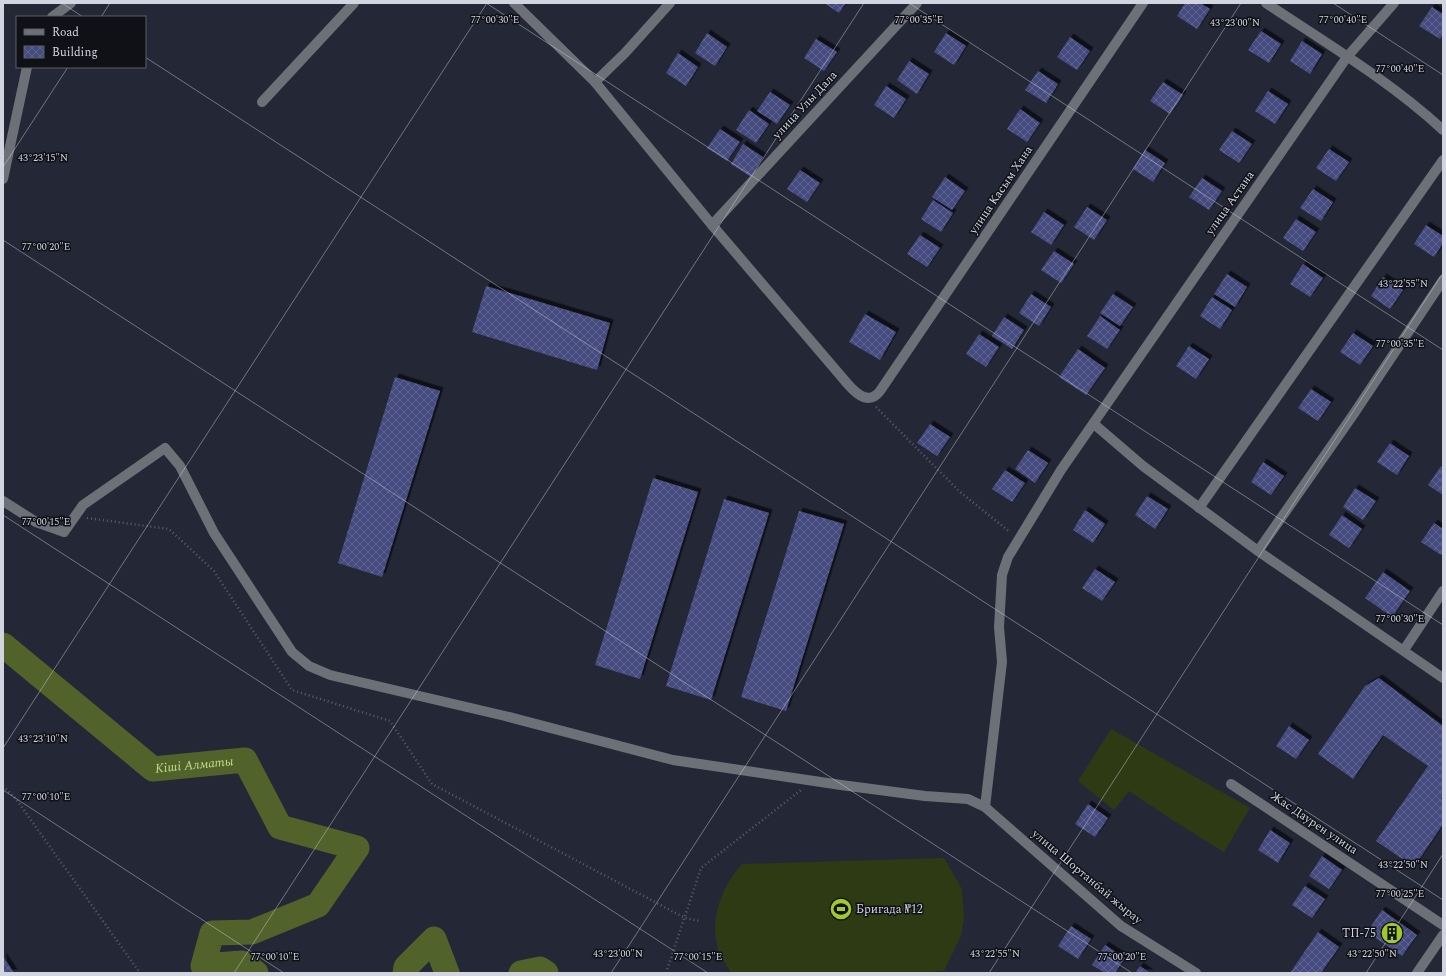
<svg xmlns="http://www.w3.org/2000/svg" width="1446" height="976" font-family="Spectral,serif">
<defs>
<pattern id="building-cross-hatch" width="8" height="8" patternUnits="userSpaceOnUse"><rect width="8" height="8" fill="#444c7e"/><path d="M0 0l8 8M0 8l8-8" fill="none" stroke="#5e6590"/></pattern>
<filter id="shadow"><feDropShadow dx="3.5" dy="-3.5" stdDeviation="0" flood-color="#0009"/></filter>
</defs>
<rect width="100%" height="100%" fill="#242736"/>
<g fill="#2e3a14">
<polygon points="1111,729 1250,808 1224,852 1177,823 1129,791 1114,810 1078,781"/>
<path d="M944 858 962 889 964 918 961 936 944 971 910 973H731C727 966 722 958 719 951 708 921 722 886 742 864Z"/>
</g>
<g fill="none" stroke-linecap="round" stroke-linejoin="round">
<g stroke="#51632a" stroke-width="25">
<path id="s1" d="M3 645 153 769 245 760 280 827 357 848 318 905 252 932 212 933 203 966 242 963 256 973"/>
<polyline points="405,973 406,967 434,939 447,973"/>
<polyline points="521,973 540,969 546,973"/>
</g>
</g>
<g fill="url(#building-cross-hatch)" filter="url(#shadow)">
<polygon points="824,3 846,3 839,13"/>
<polygon points="1185,3 1200,3 1210,9 1197,29 1177,16"/>
<polygon points="1432,7 1443,14 1443,34 1440,39 1419,26"/>
<polygon points="1261,31 1281,44 1269,63 1248,50"/>
<polygon points="707,33 727,47 715,66 695,53"/>
<polygon points="946,33 966,46 954,65 934,52"/>
<polygon points="1070,37 1090,51 1077,70 1057,57"/>
<polygon points="816,39 837,52 824,71 804,58"/>
<polygon points="1302,41 1322,54 1310,74 1290,61"/>
<polygon points="678,53 698,67 686,86 666,73"/>
<polygon points="909,61 929,74 917,94 897,80"/>
<polygon points="1038,71 1058,84 1046,103 1025,90"/>
<polygon points="1163,82 1183,95 1170,114 1150,101"/>
<polygon points="886,86 906,99 894,118 874,105"/>
<polygon points="1268,91 1288,104 1275,124 1255,111"/>
<polygon points="770,92 790,105 777,124 757,111"/>
<polygon points="1020,109 1040,123 1027,142 1007,129"/>
<polygon points="749,110 769,124 756,143 736,130"/>
<polygon points="720,129 740,142 727,161 707,148"/>
<polygon points="1232,131 1252,144 1239,163 1219,150"/>
<polygon points="743,144 763,157 751,177 731,164"/>
<polygon points="1329,149 1349,162 1336,181 1316,168"/>
<polygon points="1145,150 1165,163 1153,182 1133,169"/>
<polygon points="800,170 820,183 807,202 787,189"/>
<polygon points="945,177 965,191 952,210 932,197"/>
<polygon points="1202,178 1222,191 1209,210 1189,197"/>
<polygon points="1313,189 1333,202 1321,221 1300,208"/>
<polygon points="933,200 953,213 941,232 921,219"/>
<polygon points="1087,207 1107,220 1094,240 1074,227"/>
<polygon points="1044,212 1064,225 1051,245 1031,232"/>
<polygon points="1296,219 1316,232 1303,251 1283,238"/>
<polygon points="1426,225 1443,236 1443,243 1434,257 1414,244"/>
<polygon points="920,235 940,248 927,267 907,254"/>
<polygon points="1054,251 1074,264 1061,283 1041,270"/>
<polygon points="1303,264 1323,278 1310,297 1290,284"/>
<polygon points="1227,274 1247,287 1235,307 1214,294"/>
<polygon points="1383,277 1403,290 1390,309 1371,296"/>
<polygon points="486,286 610,323 597,370 472,332"/>
<polygon points="1031,294 1051,307 1039,326 1019,313"/>
<polygon points="1113,294 1133,307 1120,326 1100,313"/>
<polygon points="1212,297 1232,310 1220,329 1200,316"/>
<polygon points="865,314 896,332 880,360 849,342"/>
<polygon points="1100,316 1120,330 1107,349 1087,336"/>
<polygon points="1004,317 1024,330 1012,349 992,336"/>
<polygon points="1353,333 1373,346 1360,365 1340,352"/>
<polygon points="979,334 999,347 986,367 966,354"/>
<polygon points="1189,346 1209,359 1196,379 1176,366"/>
<polygon points="1078,349 1105,368 1086,395 1059,377"/>
<polygon points="395,377 440,391 382,577 338,563"/>
<polygon points="1311,389 1331,402 1318,421 1298,408"/>
<polygon points="930,424 950,437 937,456 917,443"/>
<polygon points="1390,443 1409,456 1397,475 1377,462"/>
<polygon points="1028,450 1048,463 1035,483 1015,469"/>
<polygon points="1263,462 1284,476 1271,495 1251,482"/>
<polygon points="1441,466 1443,468 1443,495 1428,485"/>
<polygon points="1005,470 1025,483 1012,502 992,489"/>
<polygon points="653,478 698,492 640,679 595,665"/>
<polygon points="1355,488 1376,501 1363,520 1343,507"/>
<polygon points="1147,496 1168,509 1155,529 1135,515"/>
<polygon points="724,499 769,513 711,700 666,686"/>
<polygon points="1085,510 1105,524 1093,543 1073,530"/>
<polygon points="799,511 844,524 786,711 741,697"/>
<polygon points="1342,515 1362,529 1349,548 1329,535"/>
<polygon points="1434,523 1443,529 1443,553 1441,555 1421,542"/>
<polygon points="1095,569 1115,582 1102,601 1082,588"/>
<polygon points="1383,572 1410,591 1392,617 1365,598"/>
<polygon points="1379,678 1443,726 1443,796 1441,799 1443,800 1443,824 1414,867 1376,841 1428,766 1383,735 1353,779 1318,754 1365,686"/>
<polygon points="1289,726 1309,740 1296,759 1276,746"/>
<polygon points="1088,804 1108,818 1095,837 1075,824"/>
<polygon points="1270,830 1290,843 1278,863 1258,850"/>
<polygon points="1322,856 1342,870 1329,889 1309,876"/>
<polygon points="1305,886 1325,899 1312,918 1292,905"/>
<polygon points="1382,910 1417,935 1402,956 1367,932"/>
<polygon points="1071,926 1091,939 1078,959 1058,946"/>
<polygon points="1318,932 1339,947 1321,973 1290,973"/>
<polygon points="1105,945 1125,958 1115,973 1105,973 1092,965"/>
<polygon points="3,956 14,973 3,973"/>
<polygon points="1140,966 1150,973 1135,973"/>
</g>
<g fill="none" stroke-linecap="round" stroke-linejoin="round">
<g stroke="#5b5e6c" stroke-width="2.5" stroke-dasharray="1 3" stroke-linecap="butt">
<polyline points="876,407 960,492 1010,532"/>
<polyline points="87,518 169,529 214,571 292,690 390,721 432,784 685,918 700,921"/>
<polyline points="3,786 16,799 140,973"/>
<polyline points="666,973 701,868 801,790"/>
</g>
<g stroke="#6e7078" stroke-width="10">
<path d="M514 3 595 82 712 225 840 375C850 387 866 409 880 391L1143 3"/>
<path d="M1266 3C1326 43 1390 81 1443 130"/>
<polyline points="52,17 71,3"/>
<polyline points="595,82 625,53 670,3"/>
<polyline points="262,102 354,3"/>
<polyline points="3,179 27,67"/>
<polyline points="712,225 917,3"/>
<polyline points="1443,280 1353,415 1258,551 1443,678"/>
<polyline points="1094,424 1143,466 1258,551"/>
<polyline points="3,501 36,522 64,532 83,505 165,448 180,466 214,533 292,652 309,666 330,675 505,716 673,760 841,785 925,796 968,799 985,807 1121,926 1196,973"/>
<polyline points="1199,508 1443,160"/>
<polyline points="1404,650 1443,591"/>
<polyline points="1231,784 1443,925"/>
<polyline points="985,807 1002,662 999,627 1002,575 1008,557 1061,470 1347,57 1394,3"/>
<polyline points="1417,973 1443,935"/>
</g>
</g>
<path fill="none" stroke="#d2d4df" stroke-width="1" stroke-opacity="0.45" d="M62 3 83 17M486 3 1443 625M909 3 1443 350M1333 3 1443 75M101 17 110 3M145 57 1443 900M3 167 68 67M3 240 1132 973M3 515 708 973M3 748 487 3M3 790 284 973M234 973 864 3M611 973 1241 3M989 973 1443 273M1366 973 1443 854"/>
<defs>
<g id="stadium-disc" transform="scale(1.15)"><circle r="9.5" fill="#a0c92c" stroke="#0f1117"/><path d="M0-5a6.5 5 0 1 0 0 10a6.5 5 0 1 0 0-10ZM-3.5-1.8h7v3.6h-7Z" fill="#111"/></g>
<g id="building-disc" transform="scale(1.15)"><circle r="9.5" fill="#a0c92c" stroke="#0f1117"/><path d="M-4-6H4V6H1V3H-1V6H-4ZM-2.5-4.3h1.7v1.8h-1.7ZM.8-4.3h1.7v1.8H.8ZM-2.5-1h1.7V.8h-1.7ZM.8-1h1.7V.8H.8Z" fill="#111"/></g>
</defs>
<g fill-rule="evenodd">
<use href="#stadium-disc" x="841" y="909"/>
<use href="#building-disc" x="1392" y="933"/>
</g>
<g text-anchor="middle" dominant-baseline="central" stroke-width="3" stroke-linejoin="round" paint-order="stroke">
<g font-size="12" fill="#d2d4df" stroke="#0f1117">
<text transform="translate(805 105) rotate(-47)">улица Улы Дала</text>
<text transform="translate(1001 190) rotate(-56)">улица Касым Хана</text>
<text transform="translate(1230 203) rotate(-55)">улица Астана</text>
<text transform="translate(1314 823) rotate(34)">Жас Даурен улица</text>
<text transform="translate(1087 877) rotate(40)">улица Шортанбай жырау</text>
</g>
<g font-size="12" fill="#d2d4df" stroke="#0f1117" text-anchor="start">
<text x="856" y="909">Бригада №12</text>
<text x="1376" y="933" text-anchor="end">ТП-75</text>
</g>
<g font-size="13" font-style="italic" fill="#c1de89" stroke="#0f1117">
<text stroke="none"><textPath href="#s1" startOffset="236">Кіші Алматы</textPath></text>
</g>
</g>
<g font-size="10" text-anchor="middle" fill="#d2d4df" stroke="#0f1117" stroke-width="3" stroke-linejoin="round" paint-order="stroke">
<text x="495" y="23">77°00'30"E</text>
<text x="919" y="23">77°00'35"E</text>
<text x="1343" y="23">77°00'40"E</text>
<text x="1235" y="26">43°23'00"N</text>
<text x="1400" y="72">77°00'40"E</text>
<text x="43" y="161">43°23'15"N</text>
<text x="46" y="250">77°00'20"E</text>
<text x="1403" y="287">43°22'55"N</text>
<text x="1400" y="347">77°00'35"E</text>
<text x="46" y="525">77°00'15"E</text>
<text x="1400" y="622">77°00'30"E</text>
<text x="43" y="742">43°23'10"N</text>
<text x="46" y="800">77°00'10"E</text>
<text x="1403" y="868">43°22'50"N</text>
<text x="1400" y="897">77°00'25"E</text>
<text x="618" y="957">43°23'00"N</text>
<text x="995" y="957">43°22'55"N</text>
<text x="1372" y="957">43°22'50"N</text>
<text x="275" y="960">77°00'10"E</text>
<text x="698" y="960">77°00'15"E</text>
<text x="1122" y="960">77°00'20"E</text>
</g>
<rect width="1446" height="976" fill="none" stroke="#d2d4df" stroke-width="8"/>
<rect x="16" y="16" width="130" height="52" fill="#0f1117" stroke="#5d5f67"/>
<rect x="24" y="29" width="20" height="6" fill="#6e7078" stroke="#5d5f67"/>
<text x="52" y="36" font-size="12" fill="#d2d4df">Road</text>
<rect x="24" y="46" width="20" height="12" fill="url(#building-cross-hatch)" stroke="#5d5f67"/>
<text x="52" y="56" font-size="12" fill="#d2d4df">Building</text>
</svg>
